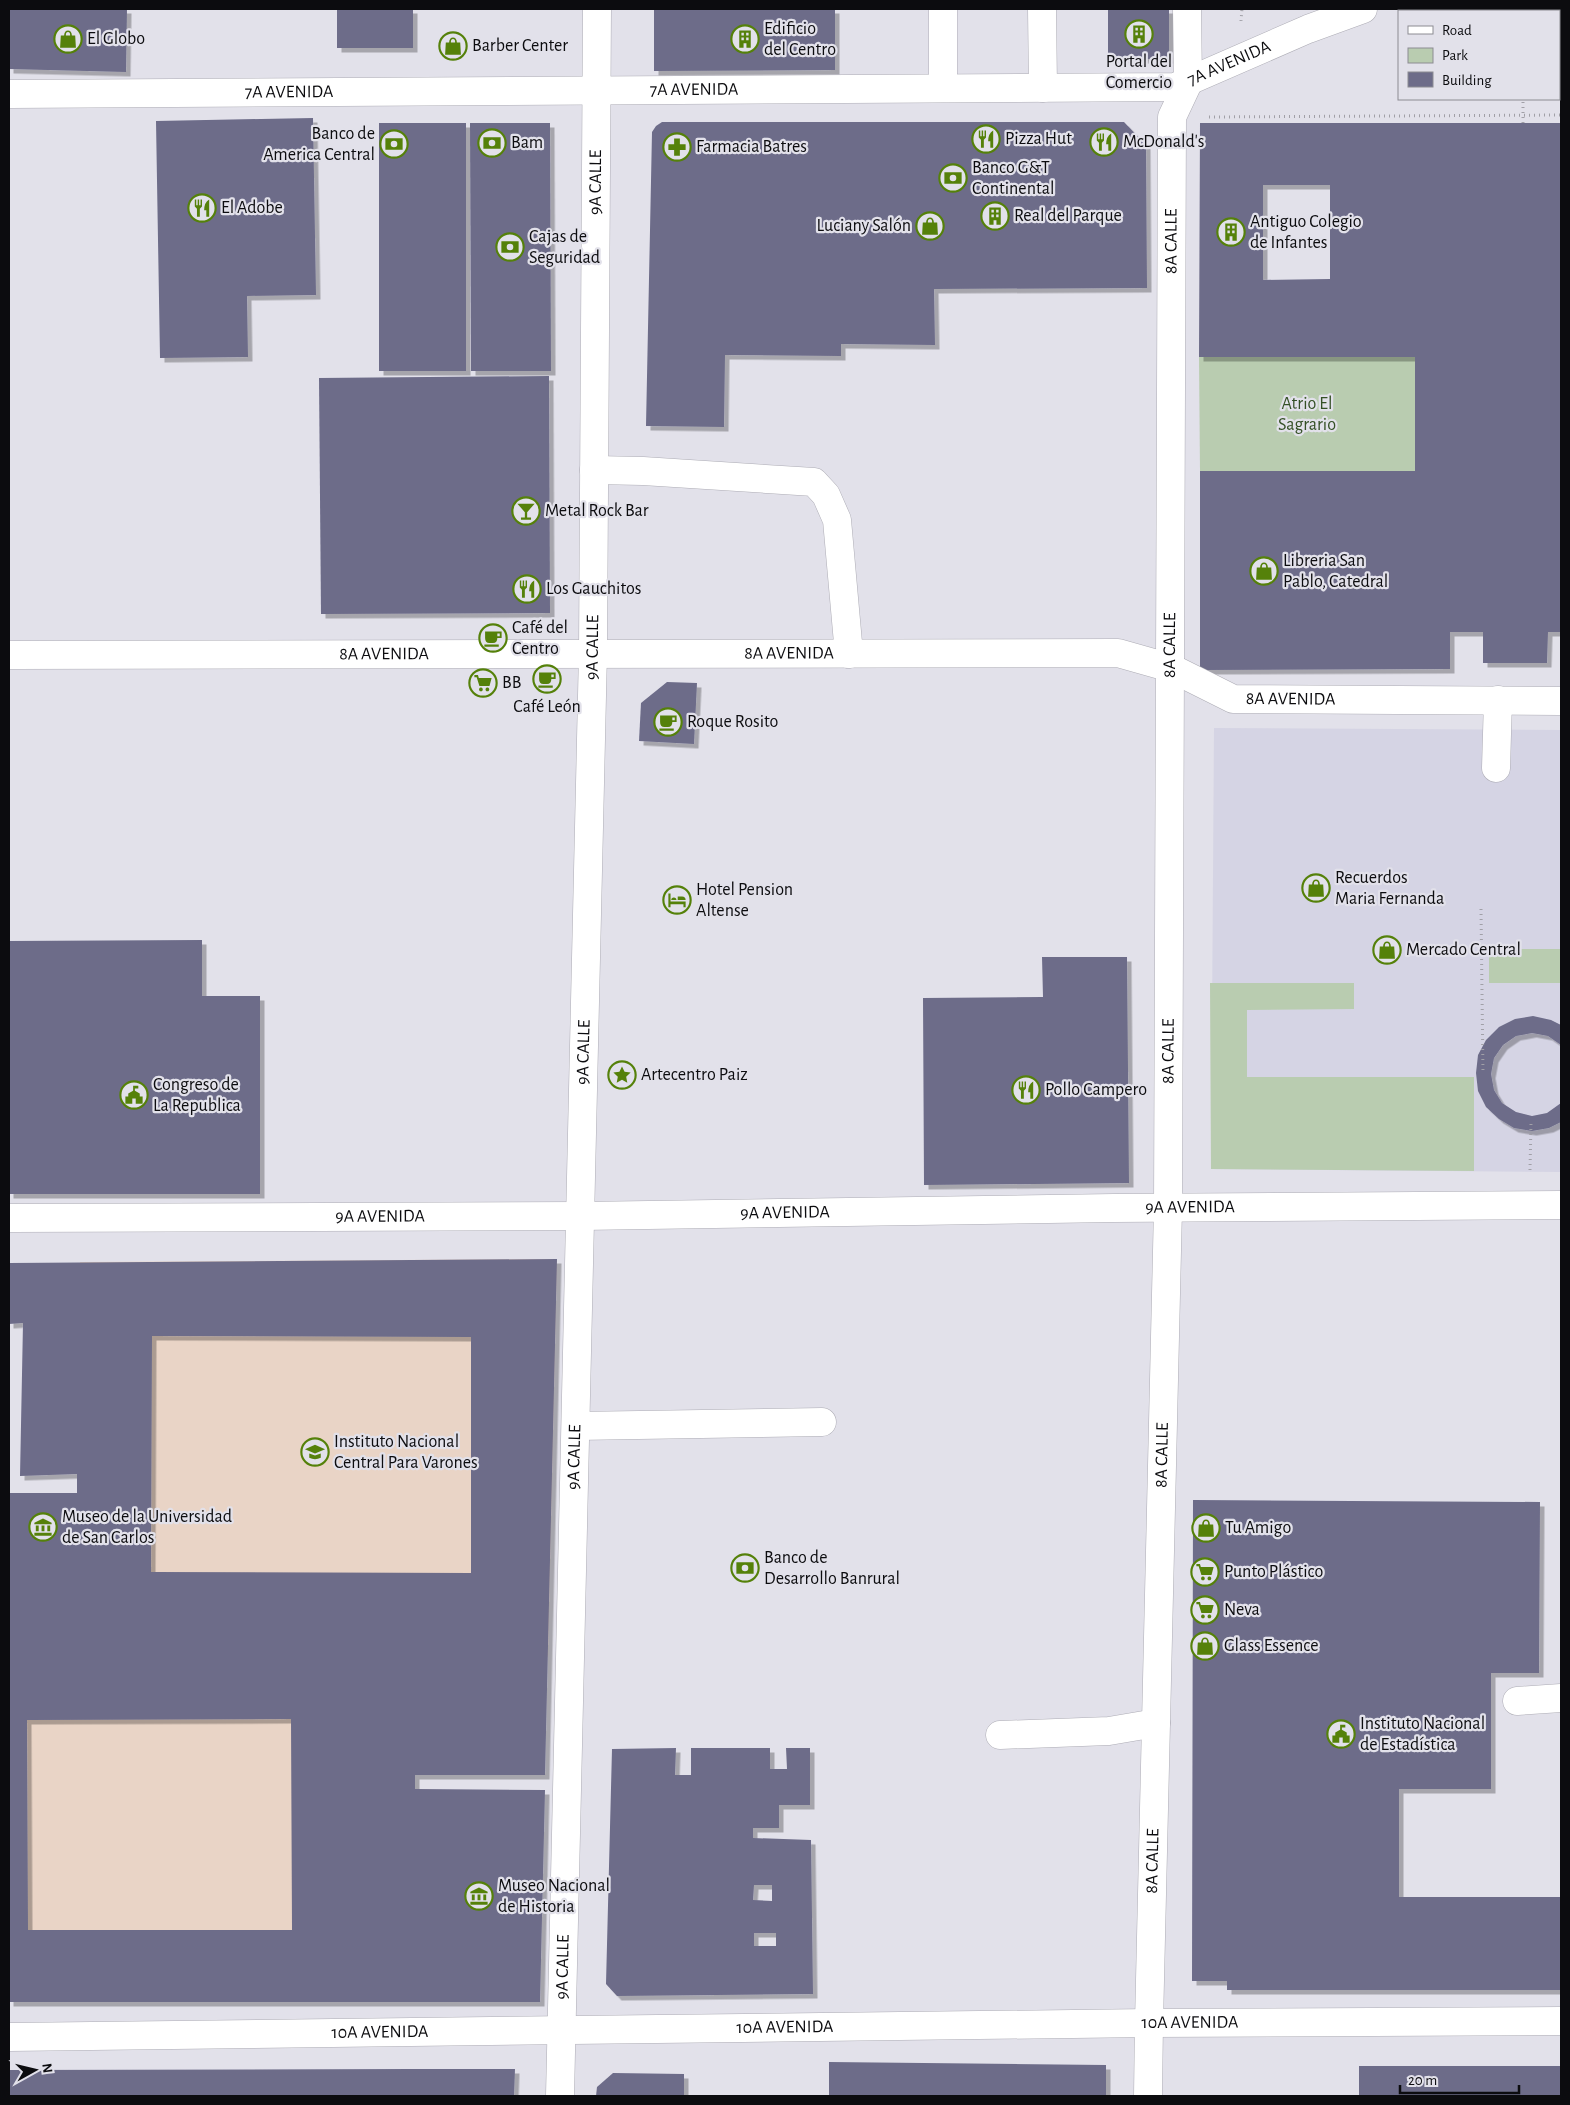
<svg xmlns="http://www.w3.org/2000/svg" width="1570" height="2105" font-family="'Alegreya Sans',sans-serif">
<defs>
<filter id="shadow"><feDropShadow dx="4.5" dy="4.5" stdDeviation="0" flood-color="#0004"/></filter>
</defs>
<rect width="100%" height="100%" fill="#e2e1ea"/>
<polygon fill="#d5d4e4" points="1214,728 1561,730 1561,1172 1211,1169"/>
<polygon fill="#e9d4c6" points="557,1259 548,1657 361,1656 362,2002 9,2002 9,1656 75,1655 80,1262"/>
<g fill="#b9ccb0">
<polygon points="1199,357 1415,357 1415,471 1200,471"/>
<polygon points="1489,949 1560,949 1561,983 1489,983"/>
<polygon points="1210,983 1354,983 1354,1009 1247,1010 1247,1077 1474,1077 1474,1171 1211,1169"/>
</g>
<g fill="#6d6c89" fill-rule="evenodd" filter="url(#shadow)">
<polygon points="9,9 127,9 126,72 9,69"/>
<rect x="337" y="9" width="76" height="39"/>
<polygon points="654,9 835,9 835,70 654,71"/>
<rect x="1108" y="9" width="61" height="50"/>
<polygon points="313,118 316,295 247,296 248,357 160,358 156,121"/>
<polygon points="662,122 1124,122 1146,145 1147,288 934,289 935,345 841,344 841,356 725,355 724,427 646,426 652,132 656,126"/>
<rect x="379" y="123" width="87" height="248"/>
<polygon points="470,123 550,123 551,371 471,371"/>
<path d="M1200 123H1561V632H1548L1547 663H1483V632H1450V669L1200 670V471H1415V357H1199ZM1263 185H1330V279L1263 280Z"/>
<polygon points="549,376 550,613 321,614 319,378"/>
<polygon points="667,682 697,683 694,744 639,741 641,703"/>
<polygon points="202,940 202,996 260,996 260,1194 9,1194 9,941"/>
<polygon points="1042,957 1127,957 1129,1183 924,1185 923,998 1043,997"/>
<polygon points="1533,1016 1551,1020 1561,1025 1561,1045 1548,1036 1532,1033 1516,1036 1503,1045 1494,1058 1491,1074 1494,1090 1502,1103 1516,1112 1532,1116 1547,1113 1561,1103 1561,1122 1549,1128 1532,1131 1514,1128 1499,1119 1486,1107 1478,1091 1476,1073 1478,1055 1486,1040 1499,1027 1515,1019"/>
<path d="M557 1259 545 1775H415V1789L545 1790 540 2002H9V1493H77V1474L20 1476 23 1323 9 1324V1263ZM152 1336 471 1337V1573L151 1572ZM291 1719 292 1930H28L27 1720Z"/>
<polygon points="1193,1500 1540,1502 1539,1673 1491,1673 1491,1789 1399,1789 1399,1897 1561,1897 1561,1990 1227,1990 1227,1981 1192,1981"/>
<path d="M676 1748 675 1775H691V1748H770V1769H787L786 1748H810V1805H779V1828H753V1838L811 1840 813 1994 617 1996 606 1984 612 1749ZM754 1885H772V1901L753 1900ZM754 1933H776V1946H754Z"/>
<polygon points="829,2062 1106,2065 1106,2096 829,2096"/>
<rect x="1359" y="2066" width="202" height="30"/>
<polygon points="413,2069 515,2069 514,2096 9,2096 9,2070"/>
<polygon points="613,2073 684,2074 684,2096 596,2096 597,2087"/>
</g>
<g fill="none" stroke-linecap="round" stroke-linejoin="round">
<g stroke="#adacb5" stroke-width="29">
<g id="minor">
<polyline points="943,9 943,88"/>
<polyline points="1042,9 1043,88"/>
<polyline points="594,470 643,471 814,482 826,495 837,520 849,654"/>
<path id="s1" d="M9 655 1118 653 1171 668 1233 699 1561 701"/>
<polyline points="1496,768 1498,700"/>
<path id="s2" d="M9 1218 582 1216 1114 1208 1561 1205"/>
<polyline points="576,1426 822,1422"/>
<polyline points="1517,1701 1561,1698"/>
<polyline points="1000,1735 1109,1731 1156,1723"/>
<path id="s3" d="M1149 2023 1168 1208 1172 117 1188 83 1187 9"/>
</g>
</g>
<g stroke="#adacb5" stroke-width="29">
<g id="major">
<path id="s4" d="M9 94 1175 87 1308 29 1363 9"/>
<path id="s5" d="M9 2037 1149 2023 1561 2021"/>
<path id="s6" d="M560 2096 593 652 597 9"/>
<polyline points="1148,2096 1149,2023"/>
</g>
</g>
<g stroke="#a1a0a7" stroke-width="3" stroke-dasharray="1 4" stroke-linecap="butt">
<polyline points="1528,9 1528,11"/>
<polyline points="1241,21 1242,9"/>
<polyline points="1209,117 1561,115"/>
<polyline points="1523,123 1523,99"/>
<polyline points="1481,909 1483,1073"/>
<polyline points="1530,1170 1531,1123"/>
</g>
<use href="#minor" stroke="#fff" stroke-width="28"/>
<use href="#major" stroke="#fff" stroke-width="28"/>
</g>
<defs>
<g id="building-ring" transform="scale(1.4375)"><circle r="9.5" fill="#e2e1ea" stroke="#55810a" stroke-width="1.5"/><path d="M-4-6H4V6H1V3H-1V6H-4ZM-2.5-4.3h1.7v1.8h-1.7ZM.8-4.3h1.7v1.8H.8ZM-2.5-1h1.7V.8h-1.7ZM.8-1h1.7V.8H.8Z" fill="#55810a"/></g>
<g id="shop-ring" transform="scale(1.4375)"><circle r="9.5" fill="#e2e1ea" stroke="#55810a" stroke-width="1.5"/><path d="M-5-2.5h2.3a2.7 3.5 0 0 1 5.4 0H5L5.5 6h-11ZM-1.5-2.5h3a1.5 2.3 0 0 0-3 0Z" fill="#55810a"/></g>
<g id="restaurant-ring" transform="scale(1.4375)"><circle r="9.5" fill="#e2e1ea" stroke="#55810a" stroke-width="1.5"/><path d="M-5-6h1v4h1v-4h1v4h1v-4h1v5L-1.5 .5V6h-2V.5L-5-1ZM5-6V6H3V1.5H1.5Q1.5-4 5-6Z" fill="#55810a"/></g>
<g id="bank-ring" transform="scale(1.4375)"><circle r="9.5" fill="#e2e1ea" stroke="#55810a" stroke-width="1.5"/><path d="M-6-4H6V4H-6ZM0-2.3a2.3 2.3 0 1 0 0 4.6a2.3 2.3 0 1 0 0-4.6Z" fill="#55810a"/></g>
<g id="pharmacy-ring" transform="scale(1.4375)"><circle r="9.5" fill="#e2e1ea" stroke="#55810a" stroke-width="1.5"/><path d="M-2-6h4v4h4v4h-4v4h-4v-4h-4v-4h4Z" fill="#55810a"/></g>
<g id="bar-ring" transform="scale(1.4375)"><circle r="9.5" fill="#e2e1ea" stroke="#55810a" stroke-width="1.5"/><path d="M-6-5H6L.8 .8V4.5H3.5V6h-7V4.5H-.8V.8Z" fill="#55810a"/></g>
<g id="cafe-ring" transform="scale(1.4375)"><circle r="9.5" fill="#e2e1ea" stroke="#55810a" stroke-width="1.5"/><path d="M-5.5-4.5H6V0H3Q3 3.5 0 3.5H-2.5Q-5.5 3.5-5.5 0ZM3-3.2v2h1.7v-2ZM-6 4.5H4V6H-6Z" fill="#55810a"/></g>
<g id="supermarket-ring" transform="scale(1.4375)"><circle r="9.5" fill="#e2e1ea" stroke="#55810a" stroke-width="1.5"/><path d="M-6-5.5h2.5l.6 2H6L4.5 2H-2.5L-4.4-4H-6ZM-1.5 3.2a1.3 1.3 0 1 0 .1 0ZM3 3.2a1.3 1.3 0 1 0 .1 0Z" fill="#55810a"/></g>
<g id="hotel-ring" transform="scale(1.4375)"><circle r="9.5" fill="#e2e1ea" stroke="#55810a" stroke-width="1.5"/><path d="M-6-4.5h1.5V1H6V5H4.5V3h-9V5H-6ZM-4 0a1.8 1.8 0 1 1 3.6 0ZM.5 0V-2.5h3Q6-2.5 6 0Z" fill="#55810a"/></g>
<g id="sight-ring" transform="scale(1.4375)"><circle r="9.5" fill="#e2e1ea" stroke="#55810a" stroke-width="1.5"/><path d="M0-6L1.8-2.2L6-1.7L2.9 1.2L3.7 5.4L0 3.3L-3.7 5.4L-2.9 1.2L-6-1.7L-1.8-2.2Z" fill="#55810a"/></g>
<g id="civic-ring" transform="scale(1.4375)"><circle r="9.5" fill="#e2e1ea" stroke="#55810a" stroke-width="1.5"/><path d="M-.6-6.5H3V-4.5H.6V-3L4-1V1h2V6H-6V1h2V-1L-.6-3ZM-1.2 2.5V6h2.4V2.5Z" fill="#55810a"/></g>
<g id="school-ring" transform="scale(1.4375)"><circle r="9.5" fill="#e2e1ea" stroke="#55810a" stroke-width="1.5"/><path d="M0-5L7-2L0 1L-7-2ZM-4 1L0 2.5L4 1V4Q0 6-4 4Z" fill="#55810a"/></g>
<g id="museum-ring" transform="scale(1.4375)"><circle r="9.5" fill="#e2e1ea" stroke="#55810a" stroke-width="1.5"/><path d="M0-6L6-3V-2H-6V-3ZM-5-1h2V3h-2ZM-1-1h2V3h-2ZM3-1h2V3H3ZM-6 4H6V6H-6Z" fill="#55810a"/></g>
</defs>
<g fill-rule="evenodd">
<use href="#building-ring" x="1139" y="34"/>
<use href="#shop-ring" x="68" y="39"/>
<use href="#building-ring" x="745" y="39"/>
<use href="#shop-ring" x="453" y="46"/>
<use href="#restaurant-ring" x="986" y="139"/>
<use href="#restaurant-ring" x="1104" y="142"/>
<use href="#bank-ring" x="492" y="143"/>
<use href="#bank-ring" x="394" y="144"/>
<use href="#pharmacy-ring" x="677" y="147"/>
<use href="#bank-ring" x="953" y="178"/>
<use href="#restaurant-ring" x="202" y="208"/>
<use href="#building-ring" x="995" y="216"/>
<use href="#shop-ring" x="930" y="226"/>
<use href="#building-ring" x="1231" y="232"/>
<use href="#bank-ring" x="510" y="247"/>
<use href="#bar-ring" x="526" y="511"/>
<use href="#shop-ring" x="1264" y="571"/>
<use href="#restaurant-ring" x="527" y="589"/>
<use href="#cafe-ring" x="493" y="638"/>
<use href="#cafe-ring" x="547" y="679"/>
<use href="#supermarket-ring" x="483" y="683"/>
<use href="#cafe-ring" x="668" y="722"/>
<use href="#shop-ring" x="1316" y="888"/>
<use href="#hotel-ring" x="677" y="900"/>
<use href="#shop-ring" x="1387" y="950"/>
<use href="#sight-ring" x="622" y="1075"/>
<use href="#restaurant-ring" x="1026" y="1090"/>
<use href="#civic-ring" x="134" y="1095"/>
<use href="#school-ring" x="315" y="1452"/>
<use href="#museum-ring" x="43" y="1527"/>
<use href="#shop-ring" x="1206" y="1528"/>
<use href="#bank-ring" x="745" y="1568"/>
<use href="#supermarket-ring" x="1205" y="1572"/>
<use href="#supermarket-ring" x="1205" y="1610"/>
<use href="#shop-ring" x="1205" y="1646"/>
<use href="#civic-ring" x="1341" y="1734"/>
<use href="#museum-ring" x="479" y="1896"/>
</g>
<g text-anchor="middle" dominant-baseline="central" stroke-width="4.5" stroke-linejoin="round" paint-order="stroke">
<g font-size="18" fill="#0c0c0f" stroke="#e2e1ea" text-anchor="start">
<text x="764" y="29">Edificio<tspan x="764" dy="21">del Centro</tspan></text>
<text x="87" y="39">El Globo</text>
<text x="472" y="46">Barber Center</text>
<text x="1139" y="62" text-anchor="middle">Portal del<tspan x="1139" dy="21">Comercio</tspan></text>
<text x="375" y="134" text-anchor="end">Banco de<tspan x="375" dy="21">America Central</tspan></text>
<text x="1005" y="139">Pizza Hut</text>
<text x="1123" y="142">McDonald's</text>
<text x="511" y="143">Bam</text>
<text x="696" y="147">Farmacia Batres</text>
<text x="972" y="168">Banco G&amp;T<tspan x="972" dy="21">Continental</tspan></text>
<text x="221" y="208">El Adobe</text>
<text x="1014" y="216">Real del Parque</text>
<text x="1250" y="222">Antiguo Colegio<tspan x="1250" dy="21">de Infantes</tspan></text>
<text x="911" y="226" text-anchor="end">Luciany Salón</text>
<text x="529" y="237">Cajas de<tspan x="529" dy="21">Seguridad</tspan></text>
<text x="545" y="511">Metal Rock Bar</text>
<text x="1283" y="561">Libreria San<tspan x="1283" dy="21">Pablo, Catedral</tspan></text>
<text x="546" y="589">Los Gauchitos</text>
<text x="512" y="628">Café del<tspan x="512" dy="21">Centro</tspan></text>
<text x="502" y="683">BB</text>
<text x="547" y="707" text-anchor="middle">Café León</text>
<text x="687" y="722">Roque Rosito</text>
<text x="1335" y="878">Recuerdos<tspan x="1335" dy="21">Maria Fernanda</tspan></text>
<text x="696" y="890">Hotel Pension<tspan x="696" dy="21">Altense</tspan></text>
<text x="1406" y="950">Mercado Central</text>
<text x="641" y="1075">Artecentro Paiz</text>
<text x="153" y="1085">Congreso de<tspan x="153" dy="21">La Republica</tspan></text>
<text x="1045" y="1090">Pollo Campero</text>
<text x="334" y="1442">Instituto Nacional<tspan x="334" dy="21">Central Para Varones</tspan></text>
<text x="62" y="1517">Museo de la Universidad<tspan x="62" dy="21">de San Carlos</tspan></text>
<text x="1225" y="1528">Tu Amigo</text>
<text x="764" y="1558">Banco de<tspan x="764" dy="21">Desarrollo Banrural</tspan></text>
<text x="1224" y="1572">Punto Plástico</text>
<text x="1224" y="1610">Neva</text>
<text x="1224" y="1646">Glass Essence</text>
<text x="1360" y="1724">Instituto Nacional<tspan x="1360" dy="21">de Estadística</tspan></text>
<text x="498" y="1886">Museo Nacional<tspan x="498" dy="21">de Historia</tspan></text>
</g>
<g font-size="18" fill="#0c0c0f" stroke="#e2e1ea">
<text stroke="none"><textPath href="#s4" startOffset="1225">7A AVENIDA</textPath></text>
<text stroke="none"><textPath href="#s4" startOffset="685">7A AVENIDA</textPath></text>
<text stroke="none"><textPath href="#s4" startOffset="280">7A AVENIDA</textPath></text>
<text stroke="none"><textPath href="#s6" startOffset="1914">9A CALLE</textPath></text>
<text stroke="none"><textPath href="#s3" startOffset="1782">8A CALLE</textPath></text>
<text stroke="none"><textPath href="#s3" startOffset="1378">8A CALLE</textPath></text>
<text stroke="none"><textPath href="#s6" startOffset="1449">9A CALLE</textPath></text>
<text stroke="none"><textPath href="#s1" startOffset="375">8A AVENIDA</textPath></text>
<text stroke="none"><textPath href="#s1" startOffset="780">8A AVENIDA</textPath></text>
<text stroke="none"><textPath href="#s1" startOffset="1291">8A AVENIDA</textPath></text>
<text stroke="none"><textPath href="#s3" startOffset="972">8A CALLE</textPath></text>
<text stroke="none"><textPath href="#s6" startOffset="1044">9A CALLE</textPath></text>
<text stroke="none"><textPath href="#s2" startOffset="1181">9A AVENIDA</textPath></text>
<text stroke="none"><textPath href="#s2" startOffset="776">9A AVENIDA</textPath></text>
<text stroke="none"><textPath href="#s2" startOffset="371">9A AVENIDA</textPath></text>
<text stroke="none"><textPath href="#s3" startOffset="568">8A CALLE</textPath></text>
<text stroke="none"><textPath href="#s6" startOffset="639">9A CALLE</textPath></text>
<text stroke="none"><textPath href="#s3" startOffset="162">8A CALLE</textPath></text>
<text stroke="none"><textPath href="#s6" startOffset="129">9A CALLE</textPath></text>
<text stroke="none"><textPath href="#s5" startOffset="1181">10A AVENIDA</textPath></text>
<text stroke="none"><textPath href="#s5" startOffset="776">10A AVENIDA</textPath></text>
<text stroke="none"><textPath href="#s5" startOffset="371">10A AVENIDA</textPath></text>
</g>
<g font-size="18" fill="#345025" stroke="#e2e1ea">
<text x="1307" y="404">Atrio El<tspan x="1307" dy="21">Sagrario</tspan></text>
</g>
</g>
<rect width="1570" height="2105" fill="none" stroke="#0c0c0f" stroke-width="20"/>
<rect x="1398" y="10" width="162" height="90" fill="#e2e1ea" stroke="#8c8c92"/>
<rect x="1408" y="26" width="25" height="8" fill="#ffffff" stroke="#8c8c92"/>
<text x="1442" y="35" font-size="15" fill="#0c0c0f">Road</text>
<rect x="1408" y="48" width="25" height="15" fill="#b9ccb0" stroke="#8c8c92"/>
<text x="1442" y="60" font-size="15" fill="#0c0c0f">Park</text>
<rect x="1408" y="72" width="25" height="15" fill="#6d6c89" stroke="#8c8c92"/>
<text x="1442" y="85" font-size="15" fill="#0c0c0f">Building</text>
<g transform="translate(35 2070) rotate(82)" stroke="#e2e1ea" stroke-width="4" paint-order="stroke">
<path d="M0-4L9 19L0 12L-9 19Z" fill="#0c0c0f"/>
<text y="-8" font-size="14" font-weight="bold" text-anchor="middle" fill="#0c0c0f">N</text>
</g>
<path d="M1400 2085v8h119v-8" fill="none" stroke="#0c0c0f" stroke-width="2.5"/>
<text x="1408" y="2085" font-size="15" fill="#0c0c0f" stroke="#e2e1ea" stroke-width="4" paint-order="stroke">20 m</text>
</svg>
